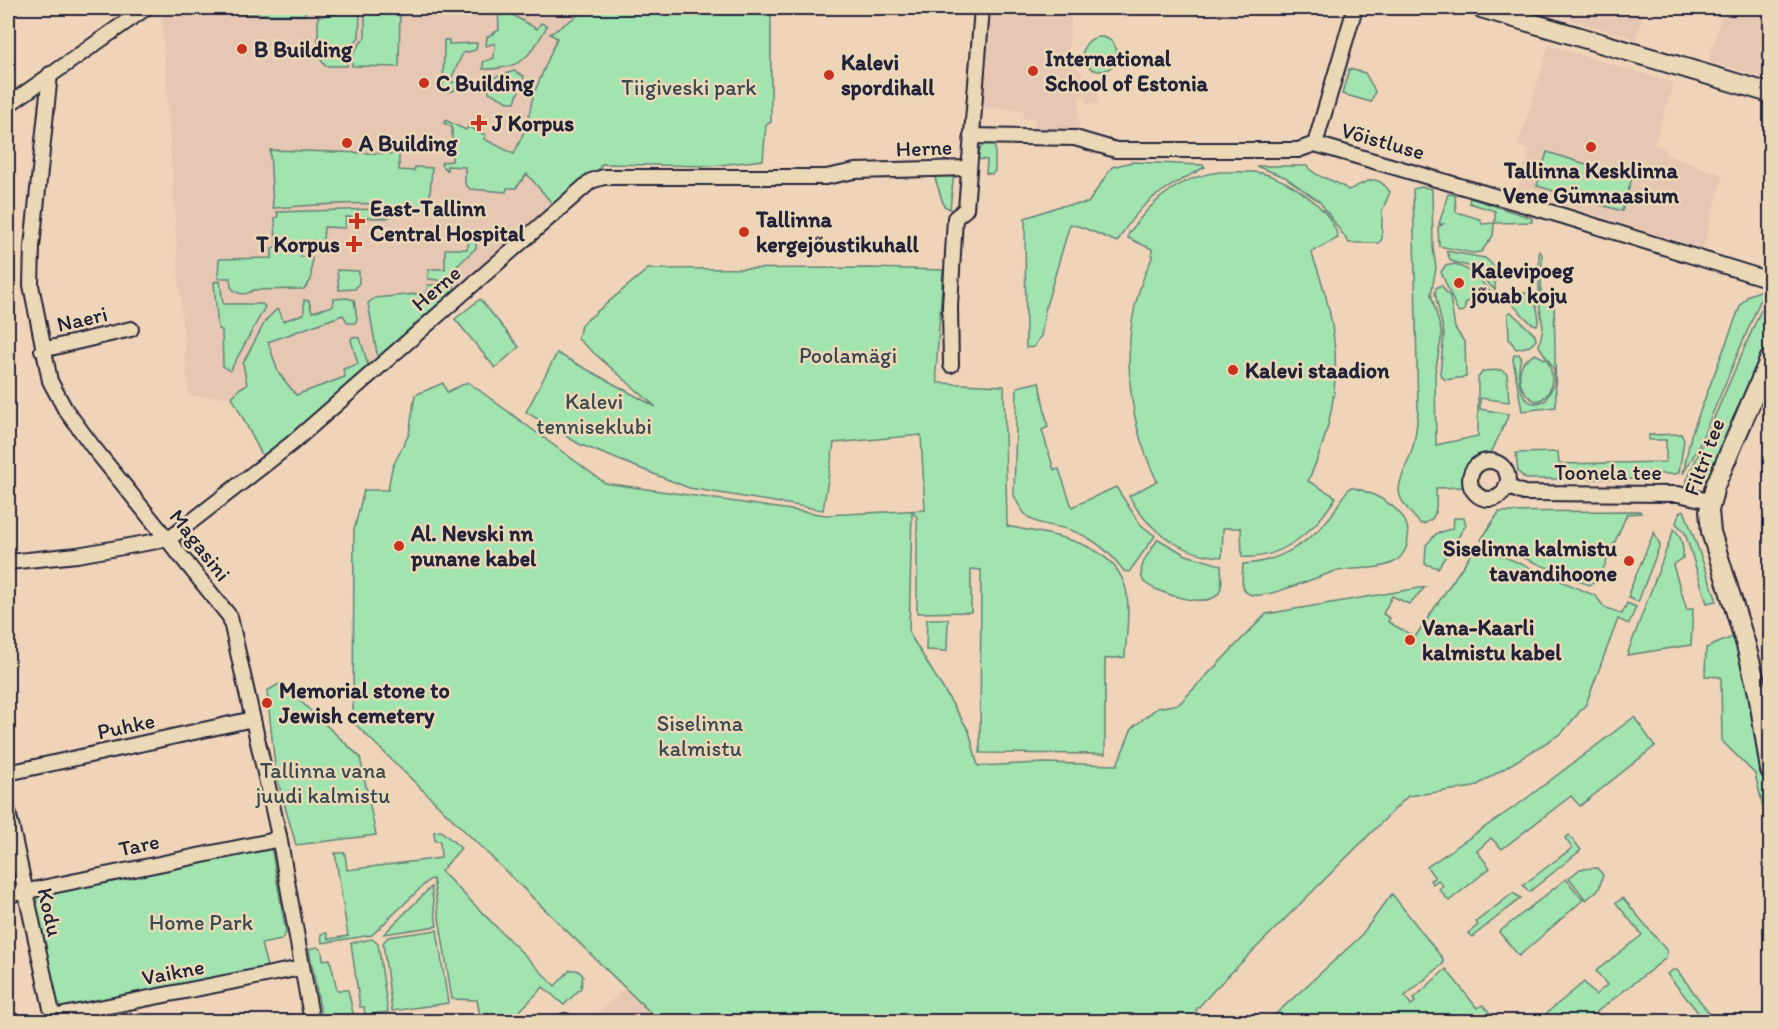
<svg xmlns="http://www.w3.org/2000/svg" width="1778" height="1029" font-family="Itim,sans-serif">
<rect width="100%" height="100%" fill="#f0d4b9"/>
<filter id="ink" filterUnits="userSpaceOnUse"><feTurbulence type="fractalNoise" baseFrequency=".0167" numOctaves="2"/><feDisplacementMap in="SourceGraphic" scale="12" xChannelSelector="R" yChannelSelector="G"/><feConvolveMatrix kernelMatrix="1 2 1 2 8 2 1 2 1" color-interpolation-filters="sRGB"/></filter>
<g filter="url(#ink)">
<g fill="#e6c7b3">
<polygon points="161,8 608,8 527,174 556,208 263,457 232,397 189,396 181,310"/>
<polygon points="992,8 1072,8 1068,60 1091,81 1098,81 1098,104 1086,104 1086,98 1079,98 1079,129 1035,130 1035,119 1023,118 1024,110 983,108"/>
<polygon points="1532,8 1645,8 1636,39"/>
<polygon points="1724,8 1770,8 1770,79 1708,61"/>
<polygon points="1549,45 1674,83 1654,145 1665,148 1664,154 1723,175 1703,249 1517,190 1530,151 1518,146"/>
<polygon points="625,988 659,1021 590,1021"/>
</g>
<g fill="#a1e4af" stroke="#628375" stroke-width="1.5">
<polygon points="198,8 305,8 305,15 199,13"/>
<polygon points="365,8 400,8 399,67 352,66 353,53 365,37"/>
<path d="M498 8H506L505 11 537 29 541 23 547 26C530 57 521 70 483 69V62L494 58 495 43 486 46 487 37 499 30Z"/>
<polygon points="589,8 771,8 771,122 766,125 763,160 711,166 602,164 595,174 556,208 527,174 516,188 507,188 506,192 470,189 465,184 465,167 447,166 447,170 441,165 442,162 452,161 452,127 444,123 445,120 466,130 468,127 486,135 484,139 514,154 527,125 533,96 557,38 550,34"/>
<polygon points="346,11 360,11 359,37 347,53 347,66 325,66 318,55 318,17"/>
<circle cx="1100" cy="54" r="17"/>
<polygon points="444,40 449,40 449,44 477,43 476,50 463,53 450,81 462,85 453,91 443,92"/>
<polygon points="1349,69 1365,73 1375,91 1371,102 1342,94"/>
<polygon points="514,71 524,76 515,102 508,102 489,92 487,84 493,78"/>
<polygon points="988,143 995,143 995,171 992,174 986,173 987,160 977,159 981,147"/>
<path d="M270 150 399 154V170L414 171 415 167 432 168 429 206C416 222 392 205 376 204 342 202 307 206 273 208Z"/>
<polygon points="1547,152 1632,178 1622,211 1537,186"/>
<path d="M1132 162 1203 165 1205 167C1162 191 1143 197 1117 242L1084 228 1070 224 1046 306 1041 336 1034 347 1026 348 1025 218 1060 206 1088 203 1112 167Z"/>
<path d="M1256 166H1307C1318 180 1332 177 1348 190 1365 185 1374 169 1390 192L1382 211V239L1379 243H1349L1320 202 1285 177Z"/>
<polygon points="933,172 954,172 950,209 944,206"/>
<path d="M1220 172C1231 172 1251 171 1261 173 1290 180 1332 208 1338 238L1311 252C1343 332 1345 402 1308 481L1336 497C1316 530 1282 560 1242 557L1241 528H1223L1222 557C1182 555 1147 530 1129 496L1157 481C1124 414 1118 327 1152 258V249L1128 238 1129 233C1151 201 1180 176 1220 172Z"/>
<path d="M1422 187 1432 189 1433 248 1436 268 1431 294 1442 334 1435 373 1436 445 1478 436V378L1483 371 1501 370 1507 374 1509 402 1480 398V409L1509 414 1492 451C1479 463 1460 459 1465 487L1436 488C1436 503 1440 521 1421 524 1389 492 1398 490 1411 453 1416 439 1417 425 1418 410L1413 189Z"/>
<polygon points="1448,194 1455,195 1456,212 1480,219 1482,224 1494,223 1493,236 1481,252 1472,253 1439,246 1438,227 1443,224 1439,224"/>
<polygon points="1470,198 1532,218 1532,222 1495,223 1495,211 1469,203"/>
<path d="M377 209 392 215 387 218 346 217 345 228 324 227 323 241H313L301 252V257L312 258 311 280 304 289 253 290C246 296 237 295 231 287L230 278H218L219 259 272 258V248L276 247 275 218 278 217 277 212Z"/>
<polygon points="471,233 476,239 476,248 457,266 453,295 378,359 368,303 375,298 426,293 428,285 439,285 439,280 428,279 429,269 445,269 445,249 467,249 469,242 465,239"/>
<polygon points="1446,251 1485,258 1495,267 1495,290 1471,267 1451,261"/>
<path d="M1539 251 1542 254 1541 295H1554L1556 407 1522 411 1513 359 1514 355 1519 354 1521 357C1516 374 1518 414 1546 400L1554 384V369L1539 346 1543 328 1539 301Z"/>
<polygon points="1455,264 1474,273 1495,297 1466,302 1464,311 1458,312 1441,272 1445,266"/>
<path d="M871 268 943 270 936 371 938 383 1004 386 1007 526C1049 535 1118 540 1127 594 1130 616 1126 635 1125 657L1105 659V754L980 753 981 570 971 569V612L917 613V517L912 512 909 633 969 731 978 766 1044 763 1117 765 1132 728 1157 708 1179 704 1266 614 1425 587 1409 604 1392 596 1383 614 1390 618 1388 622 1415 637 1477 545 1596 596 1604 607 1622 614 1627 603 1636 607 1629 624 1618 619 1586 704 1562 733 1474 787 1408 796 1215 989 1196 1010 1199 1021H659L353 722 354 530 364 490H388L392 468 409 434 415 395 443 383 447 392 468 382 605 483 826 515 925 510 921 435 834 443 823 510 689 488 579 444 526 412 557 353 656 407 578 339 581 325 648 269Z"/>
<polygon points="337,270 359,271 359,283 355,289 339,290"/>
<polygon points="220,281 223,304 262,304 265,307 230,371 223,366 222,330 218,329 214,282"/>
<polygon points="1441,285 1450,297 1455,328 1465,343 1466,377 1445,380 1440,374 1444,334 1435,293 1436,288"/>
<polygon points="1765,289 1698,448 1683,474 1691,435 1741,304 1749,295"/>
<polygon points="1770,289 1770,334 1708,478 1697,486 1684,487"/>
<polygon points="1513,292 1534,294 1539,319 1537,325 1531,323 1508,300"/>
<polygon points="347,298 354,300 357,319 355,323 348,323 343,315 268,342 278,372 296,395 345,377 343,369 358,364 351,340 352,337 360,338 369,368 263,457 232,397 240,388 247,385 243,363 266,320 276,310 279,310 283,321 304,314 304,300 309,301 312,312 333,306 334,299"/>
<polygon points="480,299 519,347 495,368 455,319"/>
<polygon points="1511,312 1535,335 1536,340 1530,346 1516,349 1509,339 1508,313"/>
<path d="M1535 354 1547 360C1555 374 1554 399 1535 401 1519 393 1516 375 1524 361Z"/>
<path d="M1039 382 1048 427 1042 430 1054 470 1059 469 1072 507 1116 487 1140 524 1155 536 1129 572 1124 571C1111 553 1095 539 1073 531 1044 521 1028 530 1014 495L1017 387Z"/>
<polygon points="1681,434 1684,440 1679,472 1676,474 1658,474 1656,479 1526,479 1518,472 1516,453 1558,452 1559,464 1666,462 1666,440 1649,440 1649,435"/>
<path d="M1351 487C1374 493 1411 509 1408 538 1408 547 1403 556 1396 561 1378 572 1352 566 1333 572 1316 577 1263 601 1249 594 1239 590 1243 573 1243 564 1276 563 1310 543 1330 517 1337 508 1343 493 1351 487Z"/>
<polygon points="1684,510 1716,598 1716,601 1707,603 1685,533 1676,523 1680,512"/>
<polygon points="1640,511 1641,513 1627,514 1598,581 1589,585 1481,540 1499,512"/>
<polygon points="1454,518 1464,518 1466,525 1438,568 1425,564 1426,545 1436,534 1453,528"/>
<path d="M1674 529C1682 536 1684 549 1683 558L1673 565 1687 610 1693 608 1691 645 1627 655Z"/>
<polygon points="1654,532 1660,545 1638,602 1629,598 1629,592"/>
<path d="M1158 539 1186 555 1221 565C1221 573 1224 586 1219 593 1208 610 1156 593 1144 582 1135 567 1150 552 1158 539Z"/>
<polygon points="927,619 948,619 947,651 926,650"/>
<polygon points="1735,636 1747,677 1762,773 1770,797 1770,835 1755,774 1722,741 1721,677 1705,676 1706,648"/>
<polygon points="281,683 360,757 376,835 296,845 276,775 267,691"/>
<polygon points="1634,717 1655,746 1580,806 1571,796 1502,849 1491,838 1477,851 1490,868 1449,901 1439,889 1443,886 1438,880 1433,884 1430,880 1435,878 1427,867 1523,801"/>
<polygon points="441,831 461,848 441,871 555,986 570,970 577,970 583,975 581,988 564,1005 543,987 510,1021 481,1021 477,1000 452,999 433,879 429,880 372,935 322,943 321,934 327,933 328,939 348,936 335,853 345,853 347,870 441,858 440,841 435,841 434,832"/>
<polygon points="1569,835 1581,850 1529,892 1523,885 1572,848 1565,838"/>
<polygon points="271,846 286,933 281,940 261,944 268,970 62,1010 56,1006 33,897"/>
<polygon points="1597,868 1603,875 1599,889 1586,900 1569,878 1580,869"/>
<polygon points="1566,879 1583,900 1519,956 1499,932"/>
<polygon points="431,887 437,926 384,934"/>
<polygon points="1513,893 1521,898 1472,937 1468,933 1478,925 1476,922"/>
<polygon points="1392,894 1443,959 1443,964 1405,996 1411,1005 1415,1002 1413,999 1446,969 1477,1008 1483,1005 1497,1021 1268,1021 1359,938"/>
<polygon points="1623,898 1667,951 1666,958 1585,1021 1548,1021 1543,1016 1584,982 1595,995 1607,985 1596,971 1642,935 1616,903"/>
<polygon points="437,930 448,1003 392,1011 383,943 388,937"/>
<polygon points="372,939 378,944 388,1012 365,1015 364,1007 360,1007 351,943"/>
<polygon points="317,947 322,951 323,960 330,959 337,990 348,990 354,1017 322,1019 309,949"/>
<polygon points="1673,970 1677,970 1715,1021 1705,1021 1667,974"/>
</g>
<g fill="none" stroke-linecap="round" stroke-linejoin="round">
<g stroke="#22223b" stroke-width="18">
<g id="minor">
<polyline points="50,74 32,247 31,285 50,381 65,409 93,447 230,617 279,836 312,1022"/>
<polyline points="8,105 146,8"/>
<polyline points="971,136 1075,138 1116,150 1298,150 1315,144 1560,215 1770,280"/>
<polyline points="1315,144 1355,8"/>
<polyline points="42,350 131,329"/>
<polyline points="951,365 950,306 955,218 966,209 982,8"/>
<circle cx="1489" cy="480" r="19"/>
<polyline points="1506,486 1524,493 1678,494 1710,501"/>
<polyline points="8,562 77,555 169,539 291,444 591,181 604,177 826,177 855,171 969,168"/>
<polyline points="8,773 253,719"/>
<polyline points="8,811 54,1022"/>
<polyline points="8,895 271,841 279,836"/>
<polyline points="53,1017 301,968"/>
<polyline points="563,1022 565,1021"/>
</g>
</g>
<g stroke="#22223b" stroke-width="22">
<g id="tertiary">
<polyline points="1481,8 1770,93"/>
<polyline points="1770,358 1715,486 1709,511 1711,532 1746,645 1758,693 1770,770"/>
</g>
</g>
<use href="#minor" stroke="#ebd8b6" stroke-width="14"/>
<use href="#tertiary" stroke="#ebd8b6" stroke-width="18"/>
</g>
</g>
<g fill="#c8321e" stroke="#ebd8b6" stroke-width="2">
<circle cx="242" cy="49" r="6"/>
<circle cx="1033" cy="71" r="6"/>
<circle cx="829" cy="75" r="6"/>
<circle cx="424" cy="83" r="6"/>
<path d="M476 114h6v6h6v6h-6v6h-6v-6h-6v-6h6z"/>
<circle cx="347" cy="143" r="6"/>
<circle cx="1591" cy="147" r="6"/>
<path d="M354 212h6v6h6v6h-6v6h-6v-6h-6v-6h6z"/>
<circle cx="744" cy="232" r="6"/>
<path d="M351 235h6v6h6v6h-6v6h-6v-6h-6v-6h6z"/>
<circle cx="1459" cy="283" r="6"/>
<circle cx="1233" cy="370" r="6"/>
<circle cx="399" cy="546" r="6"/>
<circle cx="1629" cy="561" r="6"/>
<circle cx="1410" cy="640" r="6"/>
<circle cx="267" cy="703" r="6"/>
</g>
<g text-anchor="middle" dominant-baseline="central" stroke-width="5" stroke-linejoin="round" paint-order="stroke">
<g font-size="22" font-weight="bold" fill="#22223b" stroke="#ebd8b6" text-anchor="start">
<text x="254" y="49">B Building</text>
<text x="1045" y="58">International<tspan x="1045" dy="25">School of Estonia</tspan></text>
<text x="841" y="62">Kalevi<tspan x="841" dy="25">spordihall</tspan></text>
<text x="436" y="83">C Building</text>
<text x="492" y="123">J Korpus</text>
<text x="359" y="143">A Building</text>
<text x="1591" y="170" text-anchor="middle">Tallinna Kesklinna<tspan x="1591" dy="25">Vene Gümnaasium</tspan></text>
<text x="370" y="208">East-Tallinn<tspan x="370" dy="25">Central Hospital</tspan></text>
<text x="756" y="219">Tallinna<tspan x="756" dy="25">kergejõustikuhall</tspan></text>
<text x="340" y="244" text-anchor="end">T Korpus</text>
<text x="1471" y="270">Kalevipoeg<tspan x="1471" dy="25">jõuab koju</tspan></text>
<text x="1245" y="370">Kalevi staadion</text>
<text x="411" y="533">Al. Nevski nn<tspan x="411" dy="25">punane kabel</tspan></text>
<text x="1617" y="548" text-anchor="end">Siselinna kalmistu<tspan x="1617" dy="25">tavandihoone</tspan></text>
<text x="1422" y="627">Vana-Kaarli<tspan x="1422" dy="25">kalmistu kabel</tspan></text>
<text x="279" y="690">Memorial stone to<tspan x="279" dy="25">Jewish cemetery</tspan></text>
</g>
<g font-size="22" fill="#3b4952" stroke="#ebd8b6">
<text x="689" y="87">Tiigiveski park</text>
<text x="848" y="355">Poolamägi</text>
<text x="594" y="401">Kalevi<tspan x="594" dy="25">tenniseklubi</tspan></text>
<text x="700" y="723">Siselinna<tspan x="700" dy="25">kalmistu</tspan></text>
<text x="323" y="770">Tallinna vana<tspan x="323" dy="25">juudi kalmistu</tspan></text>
<text x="201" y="922">Home Park</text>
</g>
<g font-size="22" fill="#22223b" stroke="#ebd8b6">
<text transform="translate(1383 141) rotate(16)">Võistluse</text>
<text transform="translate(924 148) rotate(-2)">Herne</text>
<text transform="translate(436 288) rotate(-41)">Herne</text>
<text transform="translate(82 319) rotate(-13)">Naeri</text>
<text transform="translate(1704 457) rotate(-70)">Filtri tee</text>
<text x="1608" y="472">Toonela tee</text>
<text transform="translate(200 545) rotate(52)">Magasini</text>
<text transform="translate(126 726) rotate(-12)">Puhke</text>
<text transform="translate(139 845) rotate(-12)">Tare</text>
<text transform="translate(50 912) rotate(77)">Kodu</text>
<text transform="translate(173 972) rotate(-11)">Vaikne</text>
</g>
</g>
<rect width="1778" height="1029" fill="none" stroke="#ebd8b6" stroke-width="30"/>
<rect x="15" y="15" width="1748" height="999" fill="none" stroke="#22223b" stroke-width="2" filter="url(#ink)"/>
</svg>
